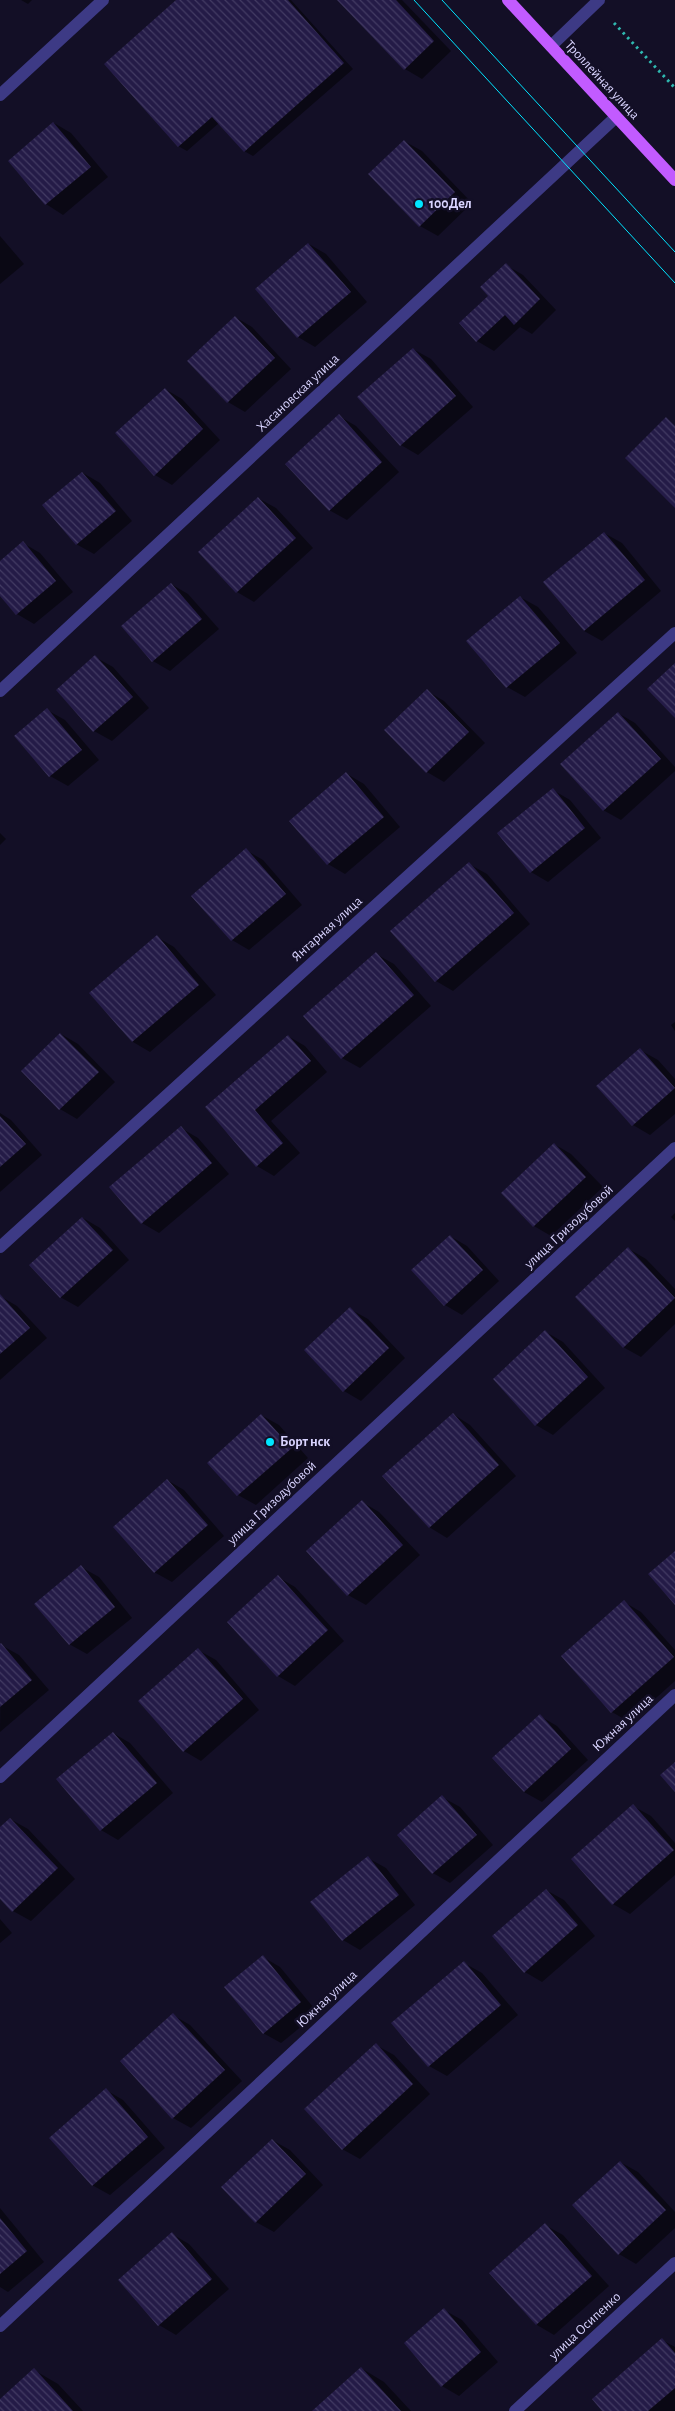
<svg xmlns="http://www.w3.org/2000/svg" width="675" height="2411" font-family="'Alegreya Sans',sans-serif">
<defs>
<pattern id="building-back-hatch" width="6" height="6" patternUnits="userSpaceOnUse" patternTransform="scale(1.25)"><rect width="6" height="6" fill="#241b47"/><path d="M-1 5l2 2M0 0l6 6M5-1l2 2" fill="none" stroke="#433b63"/></pattern>
</defs>
<rect width="100%" height="100%" fill="#130f26"/>
<g fill="#0007">
<polygon points="21,0 32,0 28,4"/>
<polygon points="178,0 291,0 353,69 253,156 244,151 219,123 187,151 178,146"/>
<polygon points="339,0 402,0 451,51 422,79 405,69"/>
<polygon points="54,123 71,133 108,177 63,215 46,204 9,161"/>
<polygon points="404,141 422,151 472,203 438,236 420,226 370,174"/>
<polygon points="0,236 24,264 0,284"/>
<polygon points="309,244 326,254 367,302 315,347 298,337"/>
<polygon points="506,265 523,275 556,310 532,334 520,327 494,351 477,341 490,296"/>
<polygon points="235,317 252,327 291,369 245,412 228,402"/>
<polygon points="413,349 431,359 473,407 418,455 401,445"/>
<polygon points="165,389 182,399 220,440 172,485 155,475"/>
<polygon points="339,416 356,426 399,472 347,520 329,510"/>
<polygon points="83,473 100,483 132,521 94,554 76,544"/>
<polygon points="258,498 276,508 313,548 254,602 237,592"/>
<polygon points="604,533 622,543 661,591 602,641 584,631"/>
<polygon points="23,543 40,553 73,592 34,624 17,614 0,594 0,562"/>
<polygon points="171,584 188,594 219,629 170,671 153,661"/>
<polygon points="520,597 538,607 577,653 525,697 507,687 468,641"/>
<polygon points="95,657 113,667 149,708 112,741 94,731"/>
<polygon points="427,691 444,701 485,743 444,782 427,772 386,730"/>
<polygon points="47,710 65,720 99,760 68,786 50,776 16,736"/>
<polygon points="618,713 635,723 675,767 675,771 621,820 603,810"/>
<polygon points="347,774 364,784 400,827 345,874 328,864 291,821"/>
<polygon points="553,790 570,800 601,838 548,882 531,872"/>
<polygon points="0,833 6,839 0,845"/>
<polygon points="246,850 263,860 302,905 249,950 232,940"/>
<polygon points="469,864 487,874 530,924 453,991 436,981"/>
<polygon points="157,937 174,947 216,995 150,1052 133,1042 91,993"/>
<polygon points="376,954 394,964 431,1006 360,1068 342,1058"/>
<polygon points="675,1022 675,1031 671,1025"/>
<polygon points="61,1034 78,1044 115,1082 77,1119 60,1109"/>
<polygon points="288,1036 305,1046 327,1072 271,1121 300,1153 274,1176 257,1166 206,1108"/>
<polygon points="640,1050 658,1060 675,1079 675,1114 650,1135 633,1125"/>
<polygon points="0,1113 11,1120 42,1155 0,1192"/>
<polygon points="181,1128 198,1138 229,1174 159,1233 142,1223"/>
<polygon points="554,1144 571,1154 603,1187 551,1236 534,1226"/>
<polygon points="675,1213 675,1221 671,1217"/>
<polygon points="83,1218 100,1228 129,1260 78,1307 60,1297"/>
<polygon points="450,1236 467,1246 499,1281 462,1315 445,1305"/>
<polygon points="629,1249 646,1259 675,1289 675,1324 641,1357 623,1347"/>
<polygon points="0,1296 17,1306 47,1338 0,1380"/>
<polygon points="350,1309 368,1319 405,1358 361,1401 344,1391"/>
<polygon points="546,1332 563,1342 605,1388 553,1435 536,1425"/>
<polygon points="453,1414 470,1425 516,1476 447,1538 429,1527"/>
<polygon points="261,1415 279,1425 308,1458 256,1505 238,1495 209,1463"/>
<polygon points="167,1480 184,1490 224,1536 172,1582 154,1572"/>
<polygon points="362,1502 379,1512 420,1555 366,1605 348,1595 308,1551"/>
<polygon points="81,1567 99,1577 132,1618 87,1654 69,1644"/>
<polygon points="278,1577 295,1587 344,1641 295,1686 278,1676"/>
<polygon points="624,1602 641,1612 675,1650 675,1681 629,1722 612,1712"/>
<polygon points="1,1645 19,1655 49,1690 0,1732"/>
<polygon points="198,1650 216,1660 259,1710 201,1761 184,1751"/>
<polygon points="540,1716 557,1726 588,1760 542,1802 524,1792"/>
<polygon points="113,1733 130,1743 173,1793 118,1840 101,1830"/>
<polygon points="442,1797 460,1807 493,1845 450,1883 433,1873"/>
<polygon points="633,1806 651,1816 675,1843 675,1875 630,1914 613,1904"/>
<polygon points="10,1819 28,1829 75,1879 31,1921 13,1911 0,1897 0,1829"/>
<polygon points="368,1858 386,1868 415,1905 360,1950 343,1940"/>
<polygon points="546,1890 564,1900 595,1936 542,1982 525,1972"/>
<polygon points="0,1919 12,1933 0,1943"/>
<polygon points="263,1957 280,1967 318,2013 281,2043 263,2033"/>
<polygon points="464,1963 482,1973 518,2015 447,2076 429,2066 393,2023"/>
<polygon points="173,2015 190,2025 242,2081 191,2128 173,2118 122,2062"/>
<polygon points="376,2045 394,2055 430,2094 360,2159 342,2149"/>
<polygon points="106,2090 123,2100 165,2148 110,2195 92,2185"/>
<polygon points="272,2140 290,2150 323,2185 274,2232 256,2222 223,2187"/>
<polygon points="620,2162 638,2172 675,2212 675,2228 636,2264 619,2254"/>
<polygon points="0,2208 44,2262 8,2292 0,2287"/>
<polygon points="545,2225 563,2235 609,2286 554,2335 537,2325 491,2273"/>
<polygon points="172,2234 189,2244 229,2289 176,2335 159,2325 119,2280"/>
<polygon points="444,2310 462,2320 498,2362 459,2396 442,2386"/>
<polygon points="662,2340 675,2347 675,2411 604,2411"/>
<polygon points="361,2368 384,2382 411,2411 314,2411"/>
<polygon points="34,2370 58,2384 83,2411 0,2411 0,2401"/>
</g>
<g fill="url(#building-back-hatch)">
<polygon points="176,0 288,0 344,63 244,152 212,117 178,147 104,64"/>
<polygon points="337,0 396,0 434,41 404,70"/>
<polygon points="53,122 91,167 45,205 8,161"/>
<polygon points="404,140 455,192 419,227 368,174"/>
<polygon points="308,243 351,292 297,338 255,289"/>
<polygon points="506,263 540,299 514,325 505,315 476,342 459,323 488,296 480,287"/>
<polygon points="235,316 275,358 227,403 187,361"/>
<polygon points="413,348 456,396 400,446 357,397"/>
<polygon points="165,388 203,429 154,476 115,433"/>
<polygon points="339,414 382,462 329,511 285,464"/>
<polygon points="666,417 675,426 675,508 625,458"/>
<polygon points="82,472 116,511 76,545 42,505"/>
<polygon points="258,497 296,538 236,593 198,552"/>
<polygon points="604,532 645,580 584,631 543,582"/>
<polygon points="23,541 56,581 16,615 0,596 0,561"/>
<polygon points="171,583 202,619 152,662 121,626"/>
<polygon points="520,596 560,643 506,688 466,641"/>
<polygon points="95,655 133,697 93,732 56,690"/>
<polygon points="675,663 675,718 647,689"/>
<polygon points="427,689 469,732 426,773 384,730"/>
<polygon points="47,708 82,750 49,777 14,736"/>
<polygon points="618,712 661,759 603,811 560,764"/>
<polygon points="346,772 384,817 327,865 289,821"/>
<polygon points="553,788 585,828 530,873 497,833"/>
<polygon points="246,848 286,894 231,941 191,896"/>
<polygon points="469,862 514,913 435,982 390,931"/>
<polygon points="157,935 199,985 132,1042 89,993"/>
<polygon points="376,952 414,995 341,1059 303,1016"/>
<polygon points="60,1033 99,1072 59,1110 21,1071"/>
<polygon points="288,1035 311,1061 255,1110 283,1143 256,1167 205,1107"/>
<polygon points="640,1048 675,1088 632,1126 596,1086"/>
<polygon points="0,1116 26,1144 0,1167"/>
<polygon points="181,1126 212,1163 141,1224 109,1187"/>
<polygon points="554,1143 586,1177 533,1227 501,1193"/>
<polygon points="82,1217 113,1250 60,1298 29,1265"/>
<polygon points="450,1235 483,1270 444,1306 411,1270"/>
<polygon points="628,1247 675,1298 623,1348 575,1297"/>
<polygon points="0,1294 30,1328 0,1354"/>
<polygon points="350,1307 389,1348 343,1392 304,1350"/>
<polygon points="545,1330 588,1377 535,1426 493,1379"/>
<polygon points="453,1413 499,1465 429,1528 382,1476"/>
<polygon points="261,1414 292,1448 237,1496 207,1463"/>
<polygon points="167,1479 208,1525 154,1573 113,1527"/>
<polygon points="362,1500 403,1545 347,1596 306,1551"/>
<polygon points="675,1551 675,1605 648,1574"/>
<polygon points="81,1565 115,1607 69,1645 34,1604"/>
<polygon points="278,1575 328,1630 277,1677 227,1622"/>
<polygon points="624,1600 674,1657 611,1713 561,1656"/>
<polygon points="1,1643 32,1680 0,1707 0,1644"/>
<polygon points="198,1648 243,1699 183,1752 138,1701"/>
<polygon points="540,1714 571,1749 524,1792 492,1758"/>
<polygon points="113,1732 157,1783 100,1831 56,1779"/>
<polygon points="675,1762 675,1792 660,1775"/>
<polygon points="442,1795 477,1835 432,1874 397,1835"/>
<polygon points="633,1804 674,1850 612,1905 571,1859"/>
<polygon points="10,1818 58,1868 12,1912 0,1899 0,1827"/>
<polygon points="368,1856 399,1895 342,1941 310,1902"/>
<polygon points="546,1889 578,1925 524,1973 492,1936"/>
<polygon points="263,1955 301,2002 263,2034 224,1987"/>
<polygon points="464,1961 501,2005 428,2067 391,2023"/>
<polygon points="173,2013 225,2070 172,2119 120,2061"/>
<polygon points="376,2043 413,2084 342,2150 304,2109"/>
<polygon points="106,2088 148,2137 92,2186 49,2138"/>
<polygon points="272,2139 306,2174 255,2223 221,2187"/>
<polygon points="620,2161 666,2210 618,2255 572,2205"/>
<polygon points="0,2218 27,2251 0,2274"/>
<polygon points="545,2223 592,2276 536,2325 489,2273"/>
<polygon points="172,2232 212,2279 158,2326 118,2280"/>
<polygon points="444,2308 481,2352 441,2387 404,2343"/>
<polygon points="662,2338 675,2353 675,2388 648,2411 602,2411 592,2399"/>
<polygon points="361,2367 401,2411 312,2411"/>
<polygon points="34,2368 73,2411 0,2411 0,2399"/>
</g>
<g fill="none" stroke-linecap="round" stroke-linejoin="round">
<polyline stroke="#2fb8b0" stroke-width="3" stroke-dasharray="2.5 4" stroke-linecap="butt" points="614,23 675,88"/>
<g stroke="#3d3a85" stroke-width="12">
<polyline points="551,46 599,0"/>
<polyline points="0,95 103,0"/>
<polyline points="0,691 616,117"/>
<polyline points="0,1247 675,633"/>
<polyline points="0,1777 675,1148"/>
<polyline points="0,2326 675,1695"/>
<polyline points="515,2411 675,2263"/>
</g>
<polyline stroke="#c25bff" stroke-width="12" points="508,0 675,180"/>
<g stroke="#00e5ff" stroke-width="1">
<polyline points="414,0 675,283"/>
<polyline points="442,0 675,252"/>
</g>
</g>
<g fill="#00e5ff" stroke="#130f26" stroke-width="2">
<circle cx="419" cy="204" r="5"/>
<circle cx="270" cy="1442" r="5"/>
</g>
<g text-anchor="middle" dominant-baseline="central" stroke-width="5" stroke-linejoin="round" paint-order="stroke">
<g font-size="14" fill="#d9d4ff" stroke="#130f26">
<text transform="translate(602 80) rotate(47)">Троллейная улица</text>
<text transform="translate(298 393) rotate(-43)">Хасановская улица</text>
<text transform="translate(327 929) rotate(-42)">Янтарная улица</text>
<text transform="translate(569 1227) rotate(-43)">улица Гризодубовой</text>
<text transform="translate(272 1503) rotate(-43)">улица Гризодубовой</text>
<text transform="translate(623 1723) rotate(-43)">Южная улица</text>
<text transform="translate(327 1999) rotate(-43)">Южная улица</text>
<text transform="translate(585 2326) rotate(-43)">улица Осипенко</text>
</g>
<g font-size="14" font-weight="bold" fill="#d9d4ff" stroke="#130f26" text-anchor="start">
<text x="429" y="204">100Дел</text>
<text x="280" y="1442">Борт нск</text>
</g>
</g>
</svg>
